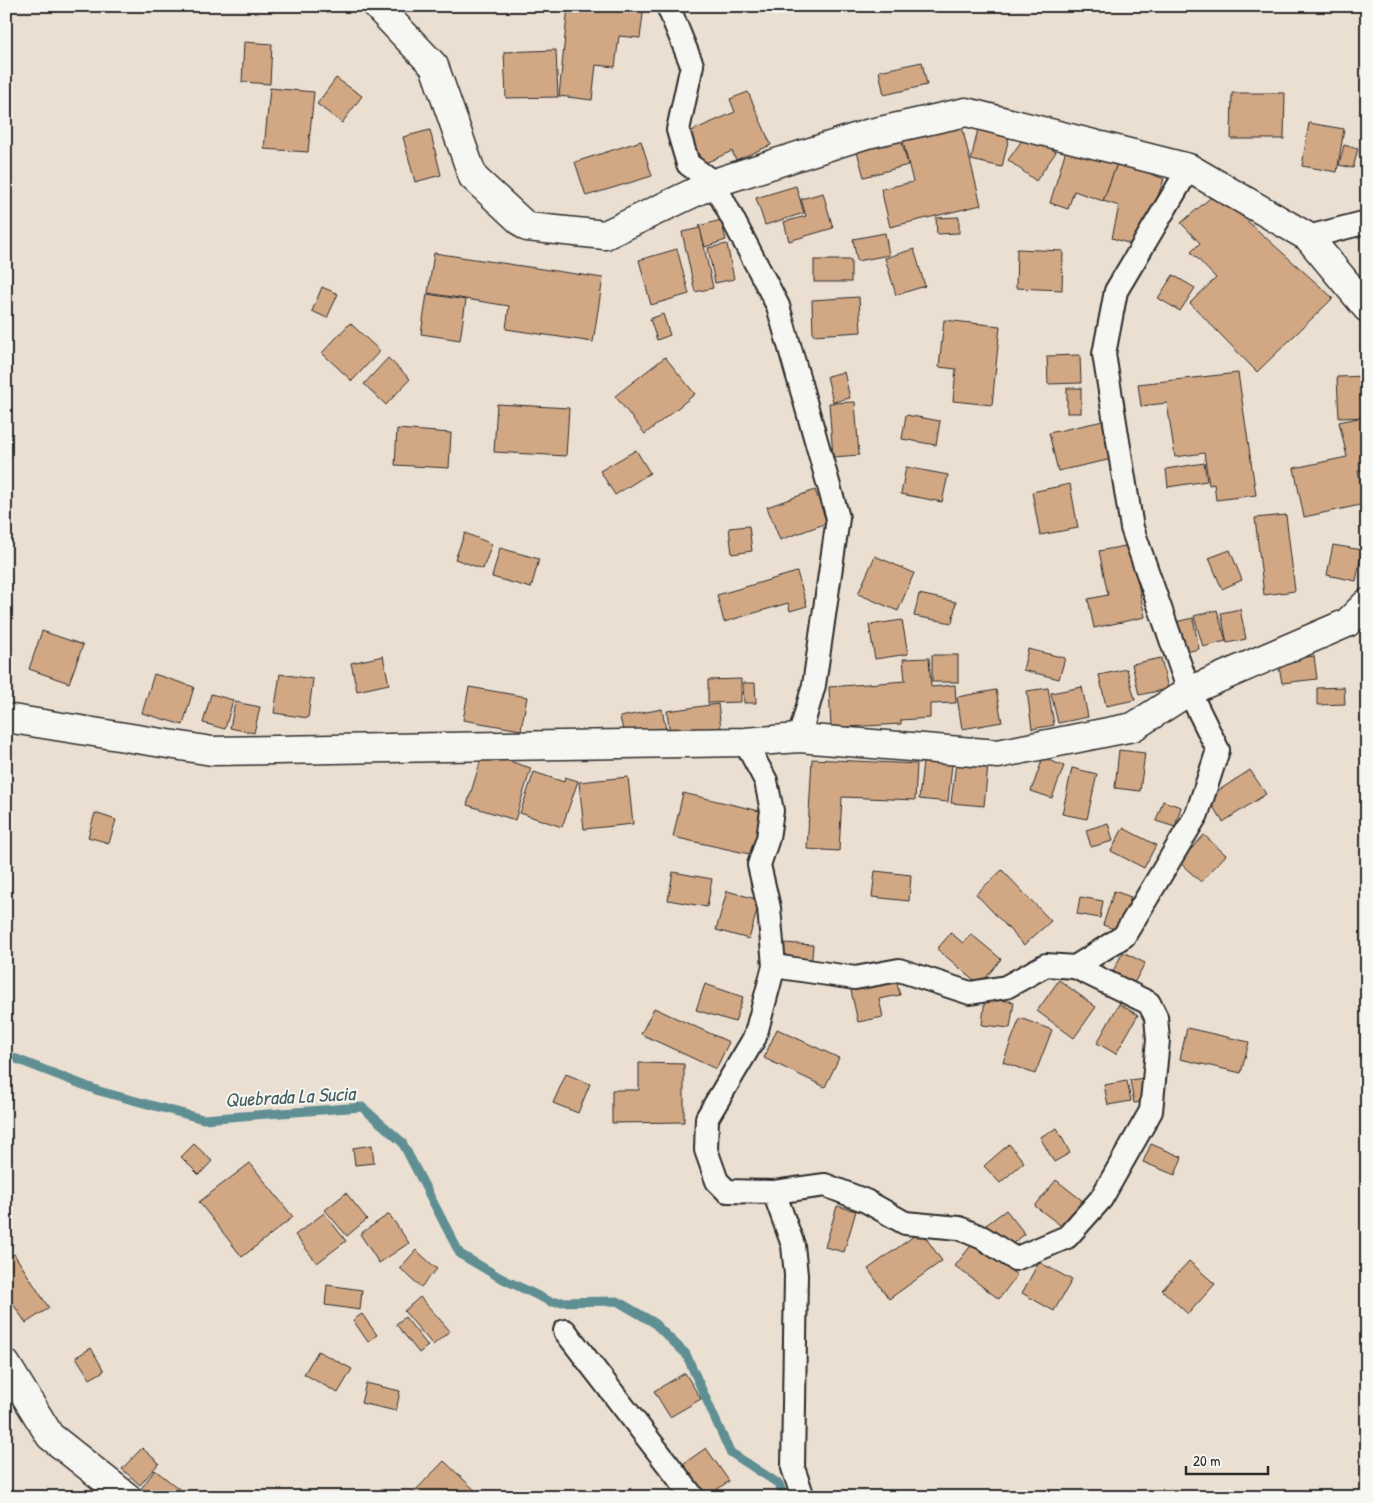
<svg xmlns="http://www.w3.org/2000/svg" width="1373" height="1503" font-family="'Patrick Hand',sans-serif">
<rect width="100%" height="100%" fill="#ebdfd1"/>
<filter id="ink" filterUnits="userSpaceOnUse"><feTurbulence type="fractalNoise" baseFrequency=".02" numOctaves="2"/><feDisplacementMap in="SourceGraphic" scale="10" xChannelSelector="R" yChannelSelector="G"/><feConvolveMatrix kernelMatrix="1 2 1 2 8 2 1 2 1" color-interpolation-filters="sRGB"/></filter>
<g filter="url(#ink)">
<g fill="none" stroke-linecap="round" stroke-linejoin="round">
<polyline stroke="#5e8f93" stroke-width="9" points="6,1055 99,1091 203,1119 362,1107 402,1142 460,1254 499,1277 551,1302 617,1301 653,1322 686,1354 730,1452 779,1484 784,1497"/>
</g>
<g fill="#d2a884" stroke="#2b2b2b">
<polygon points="568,6 644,6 640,38 619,36 615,67 596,65 592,100 559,96"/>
<polygon points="244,42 272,44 270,84 242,82"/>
<polygon points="556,50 558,97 506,98 504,52"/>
<polygon points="922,62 927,85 884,95 879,71"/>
<polygon points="336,78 362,96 342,123 317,104"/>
<polygon points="270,88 314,92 308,152 264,149"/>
<polygon points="748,92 771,145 736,160 732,151 703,164 689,132 735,112 730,99"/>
<polygon points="1232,93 1285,93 1284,139 1231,139"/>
<polygon points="961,123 981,205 890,227 881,189 913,182 902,137"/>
<polygon points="1309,123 1344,129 1337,172 1302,166"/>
<polygon points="978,129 1009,137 1002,167 971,160"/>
<polygon points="430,130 441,175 415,182 403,137"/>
<polygon points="1028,132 1056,152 1036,181 1008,160"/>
<polygon points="900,135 908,165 864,177 856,148"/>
<polygon points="641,141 652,176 586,196 575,162"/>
<polygon points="1068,143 1118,161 1103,201 1074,191 1068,209 1050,203"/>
<polygon points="1344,145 1358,149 1353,168 1339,165"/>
<polygon points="1118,161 1164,179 1140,247 1112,238 1119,206 1103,201"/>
<polygon points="796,186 804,213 765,225 756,198"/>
<polygon points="823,193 833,228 789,241 784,222 806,216 801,199"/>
<polygon points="1216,193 1333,298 1257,372 1190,303 1216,278 1191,252 1200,243 1181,223"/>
<polygon points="959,217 959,233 937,234 936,218"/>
<polygon points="721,220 726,240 705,247 699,226"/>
<polygon points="700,228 713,288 695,292 682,232"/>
<polygon points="885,233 889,255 857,261 853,239"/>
<polygon points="727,244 734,279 715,283 708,248"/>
<polygon points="677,249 689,294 651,305 639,260"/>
<polygon points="914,249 925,286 896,295 885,258"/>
<polygon points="1017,249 1063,251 1062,290 1016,288"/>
<polygon points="434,253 603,278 593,342 506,329 509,306 428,293"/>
<rect x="814" y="260" width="37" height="22"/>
<polygon points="1173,275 1195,288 1180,311 1158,298"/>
<polygon points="322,287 338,294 327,318 312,311"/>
<polygon points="427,294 466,300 460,340 421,334"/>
<polygon points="859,297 861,332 813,335 812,300"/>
<polygon points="663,314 670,335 657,340 650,319"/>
<polygon points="944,320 1000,326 992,405 953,401 956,369 939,367"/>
<polygon points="350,323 380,351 352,381 322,353"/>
<polygon points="1080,355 1081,383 1048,384 1047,356"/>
<polygon points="665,357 695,394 645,434 615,396"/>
<polygon points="388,358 410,379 386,405 364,384"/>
<polygon points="844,372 850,398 833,402 827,376"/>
<polygon points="1238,373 1256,495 1216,500 1214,484 1209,485 1204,453 1175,457 1167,403 1141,406 1138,384"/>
<polygon points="1367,376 1367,417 1339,418 1337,377"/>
<rect x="1067" y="388" width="14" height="25"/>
<polygon points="855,402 859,455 833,457 829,403"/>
<polygon points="497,404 569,408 566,456 494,452"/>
<polygon points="906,415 940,421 936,445 902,439"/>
<polygon points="1363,417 1367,437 1367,469 1358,471 1365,504 1304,517 1294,468 1347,457 1339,422"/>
<polygon points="1103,421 1112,459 1058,471 1049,433"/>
<polygon points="397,429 451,433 449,468 395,465"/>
<polygon points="636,450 650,473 615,495 600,471"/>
<polygon points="1204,463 1207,481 1168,487 1166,469"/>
<polygon points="906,467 948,475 942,502 901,494"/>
<polygon points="1070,484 1078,528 1040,535 1032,492"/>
<polygon points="815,490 827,523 780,540 767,507"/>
<polygon points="1286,515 1295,591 1264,595 1255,518"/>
<polygon points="749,526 752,551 732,554 729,528"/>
<polygon points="465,533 492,544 483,569 455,559"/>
<polygon points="1130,545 1145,617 1094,628 1088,599 1108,595 1099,551"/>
<polygon points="1333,545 1362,550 1356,581 1327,575"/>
<polygon points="500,548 539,559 531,588 492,577"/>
<polygon points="1230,550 1242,580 1222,589 1209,558"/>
<polygon points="875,556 914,573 898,611 858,594"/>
<polygon points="797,572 807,606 790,611 788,603 724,622 717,595"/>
<polygon points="919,594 956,602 952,623 914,616"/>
<polygon points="1240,609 1246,639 1227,643 1221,613"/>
<polygon points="1217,610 1226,641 1203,647 1194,616"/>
<polygon points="1193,618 1199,649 1181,653 1175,622"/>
<polygon points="902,620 908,654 875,659 869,625"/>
<polygon points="42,631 83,645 69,683 29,669"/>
<polygon points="1028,649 1065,658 1059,679 1023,670"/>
<rect x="932" y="655" width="26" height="27"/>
<polygon points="383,656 389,684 357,691 351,663"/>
<polygon points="1314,656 1317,679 1282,683 1278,661"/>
<polygon points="929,658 931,687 955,685 956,703 930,704 930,718 901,720 901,724 831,728 829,687 905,681 903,659"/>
<polygon points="1161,658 1168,689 1139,695 1132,664"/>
<polygon points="1127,669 1135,700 1106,706 1099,675"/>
<polygon points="154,674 194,687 183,725 142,713"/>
<polygon points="280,674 313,679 308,718 274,713"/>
<polygon points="741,679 741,702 708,703 708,680"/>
<polygon points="743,683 755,683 756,703 744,703"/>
<polygon points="469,687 527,697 521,730 463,720"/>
<polygon points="1082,687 1088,717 1058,723 1051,693"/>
<polygon points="1344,687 1345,704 1317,705 1317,688"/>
<polygon points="1048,688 1054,725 1032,729 1027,691"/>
<polygon points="996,690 1002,722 962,729 957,697"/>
<polygon points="211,694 233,700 225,729 203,723"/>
<polygon points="235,702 260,707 254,733 230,728"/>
<polygon points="718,704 721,728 670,735 667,711"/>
<polygon points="662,709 666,730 625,739 620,717"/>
<polygon points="1119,750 1145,753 1140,791 1115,788"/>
<polygon points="483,753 531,768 515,820 467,805"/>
<polygon points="1043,758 1064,766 1052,798 1031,791"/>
<polygon points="812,759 917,764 915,800 842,797 839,851 807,849"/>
<polygon points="923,761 952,764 948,802 919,799"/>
<polygon points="956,763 988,766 984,806 951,803"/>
<polygon points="1072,768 1097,774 1087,819 1062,814"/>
<polygon points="1250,770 1266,794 1223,822 1207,798"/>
<polygon points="534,772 564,782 565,777 578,781 562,827 520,813"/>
<polygon points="628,777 633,824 584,829 579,782"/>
<polygon points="683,793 764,812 754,855 673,837"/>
<polygon points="1163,801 1181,807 1175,827 1156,821"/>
<polygon points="95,813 116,820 109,843 88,837"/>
<polygon points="1108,823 1113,841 1091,847 1086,830"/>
<polygon points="1123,828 1156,845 1144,868 1111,851"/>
<polygon points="1204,835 1226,855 1201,882 1179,862"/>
<polygon points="1002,870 1051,921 1024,945 976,894"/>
<polygon points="875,871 911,875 909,901 872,897"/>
<polygon points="673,872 712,879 707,907 668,900"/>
<polygon points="727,891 760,900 749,939 716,930"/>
<polygon points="1114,891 1131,897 1120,931 1103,925"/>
<polygon points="1080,897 1103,901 1100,918 1077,914"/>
<polygon points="951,933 963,943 971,934 1001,959 980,985 937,949"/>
<polygon points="784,943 813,945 811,969 782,967"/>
<polygon points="1123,952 1145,963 1134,983 1113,971"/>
<polygon points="895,976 900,995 879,999 883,1017 858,1022 850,986"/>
<polygon points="1059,980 1096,1007 1074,1038 1037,1011"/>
<polygon points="705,984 743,997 735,1022 696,1010"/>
<polygon points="985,998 1014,1002 1010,1028 982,1025"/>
<polygon points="1119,1004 1138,1015 1116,1054 1097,1043"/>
<polygon points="654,1008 729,1042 716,1069 641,1034"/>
<polygon points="1020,1018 1052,1030 1035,1074 1003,1062"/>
<polygon points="1187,1028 1249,1042 1241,1073 1180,1059"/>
<polygon points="777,1029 839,1058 825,1087 764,1058"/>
<polygon points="639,1063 684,1064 684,1122 612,1123 612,1090 639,1090"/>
<polygon points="566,1074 590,1084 578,1113 553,1103"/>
<polygon points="1144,1078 1147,1101 1134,1103 1130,1080"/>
<polygon points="1127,1081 1131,1101 1108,1105 1104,1085"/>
<polygon points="1057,1128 1070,1153 1054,1162 1040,1137"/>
<polygon points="194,1144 212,1161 199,1175 181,1157"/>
<polygon points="1009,1144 1024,1162 1000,1183 984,1166"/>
<polygon points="1151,1144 1182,1157 1175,1175 1143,1162"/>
<polygon points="372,1145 374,1163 355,1165 353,1148"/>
<polygon points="250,1163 293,1217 242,1257 199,1202"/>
<polygon points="1056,1180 1088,1205 1068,1231 1035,1206"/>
<polygon points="346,1193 367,1219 347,1236 325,1210"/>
<polygon points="837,1206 856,1211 844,1252 825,1247"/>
<polygon points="1006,1210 1025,1234 1006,1249 986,1225"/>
<polygon points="324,1213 346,1241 317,1263 295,1235"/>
<polygon points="389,1214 409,1243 379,1263 360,1234"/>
<polygon points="921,1231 942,1261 889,1299 868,1269"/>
<polygon points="973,1243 1017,1275 999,1299 955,1266"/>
<polygon points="416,1250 437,1269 421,1287 400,1268"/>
<polygon points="14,1254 49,1308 26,1323 6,1294 6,1259"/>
<polygon points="1189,1261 1215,1284 1188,1314 1162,1290"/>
<polygon points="1039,1262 1072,1280 1054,1311 1022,1293"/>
<polygon points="327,1285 362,1290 360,1310 325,1305"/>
<polygon points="420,1297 450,1331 433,1345 404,1311"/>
<polygon points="362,1314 377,1335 368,1342 353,1320"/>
<polygon points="405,1317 428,1346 419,1353 396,1324"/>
<polygon points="91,1348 104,1371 90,1379 76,1357"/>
<polygon points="318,1351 352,1369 338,1393 304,1374"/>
<polygon points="685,1373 701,1399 670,1417 654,1391"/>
<polygon points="366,1383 400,1391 396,1411 361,1403"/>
<polygon points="142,1448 159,1463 140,1485 122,1469"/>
<polygon points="706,1448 729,1481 706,1497 701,1497 680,1466"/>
<polygon points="444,1461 482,1497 409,1497"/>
<polygon points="155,1470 187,1495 186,1497 141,1497 137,1494"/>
<polygon points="630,1488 638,1497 620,1497"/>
</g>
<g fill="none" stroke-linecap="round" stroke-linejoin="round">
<g stroke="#2b2b2b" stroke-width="26">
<g id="minor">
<polyline points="668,6 692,65 678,130 688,164 714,183 778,306 838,518 814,685 799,738"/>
<polyline points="1308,237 1367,222"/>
<polyline points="745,742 766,781 772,811 768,838 759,865 769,908 774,966 755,1037 707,1118 706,1150 717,1181 727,1191 774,1192 793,1245 796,1275 793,1468 803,1497"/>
<polyline points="774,966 855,978 899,970 970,993 1006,987 1046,965 1075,967 1149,1003 1156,1017 1158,1040 1151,1111 1101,1199 1067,1237 1015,1259 983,1238 959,1228 905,1223 866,1201 825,1185 774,1192"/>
<polyline points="1075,967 1124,936 1197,814 1218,750 1189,691 1132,528 1104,354 1116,291 1189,168"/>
<polyline points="565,1331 693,1497"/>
</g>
</g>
<g stroke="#2b2b2b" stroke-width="31">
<g id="tertiary">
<polyline points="377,6 434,66 473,177 527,227 605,235 714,183 867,134 966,112 1189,168 1308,237 1367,308"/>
<polyline points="6,718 212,751 745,742 799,738 998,754 1133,727 1189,691 1347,623 1367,603"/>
<polyline points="6,1364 50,1436 127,1497"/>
</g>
</g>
<use href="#minor" stroke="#f6f6f2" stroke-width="22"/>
<use href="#tertiary" stroke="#f6f6f2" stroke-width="28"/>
</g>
</g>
<g text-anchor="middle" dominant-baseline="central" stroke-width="4" stroke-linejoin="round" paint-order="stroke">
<g font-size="20" font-style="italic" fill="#445d5f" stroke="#f6f6f2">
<text transform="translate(290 1096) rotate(-3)">Quebrada La Sucia</text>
</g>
</g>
<rect width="1373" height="1503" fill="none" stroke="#f6f6f2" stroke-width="25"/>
<rect x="12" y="12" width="1348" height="1478" fill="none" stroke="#2b2b2b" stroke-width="2" filter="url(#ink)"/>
<path d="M1186 1466v8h82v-8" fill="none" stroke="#2b2b2b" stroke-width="2.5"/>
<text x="1193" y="1466" font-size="15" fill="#2b2b2b" stroke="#f6f6f2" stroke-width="4" paint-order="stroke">20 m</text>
</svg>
